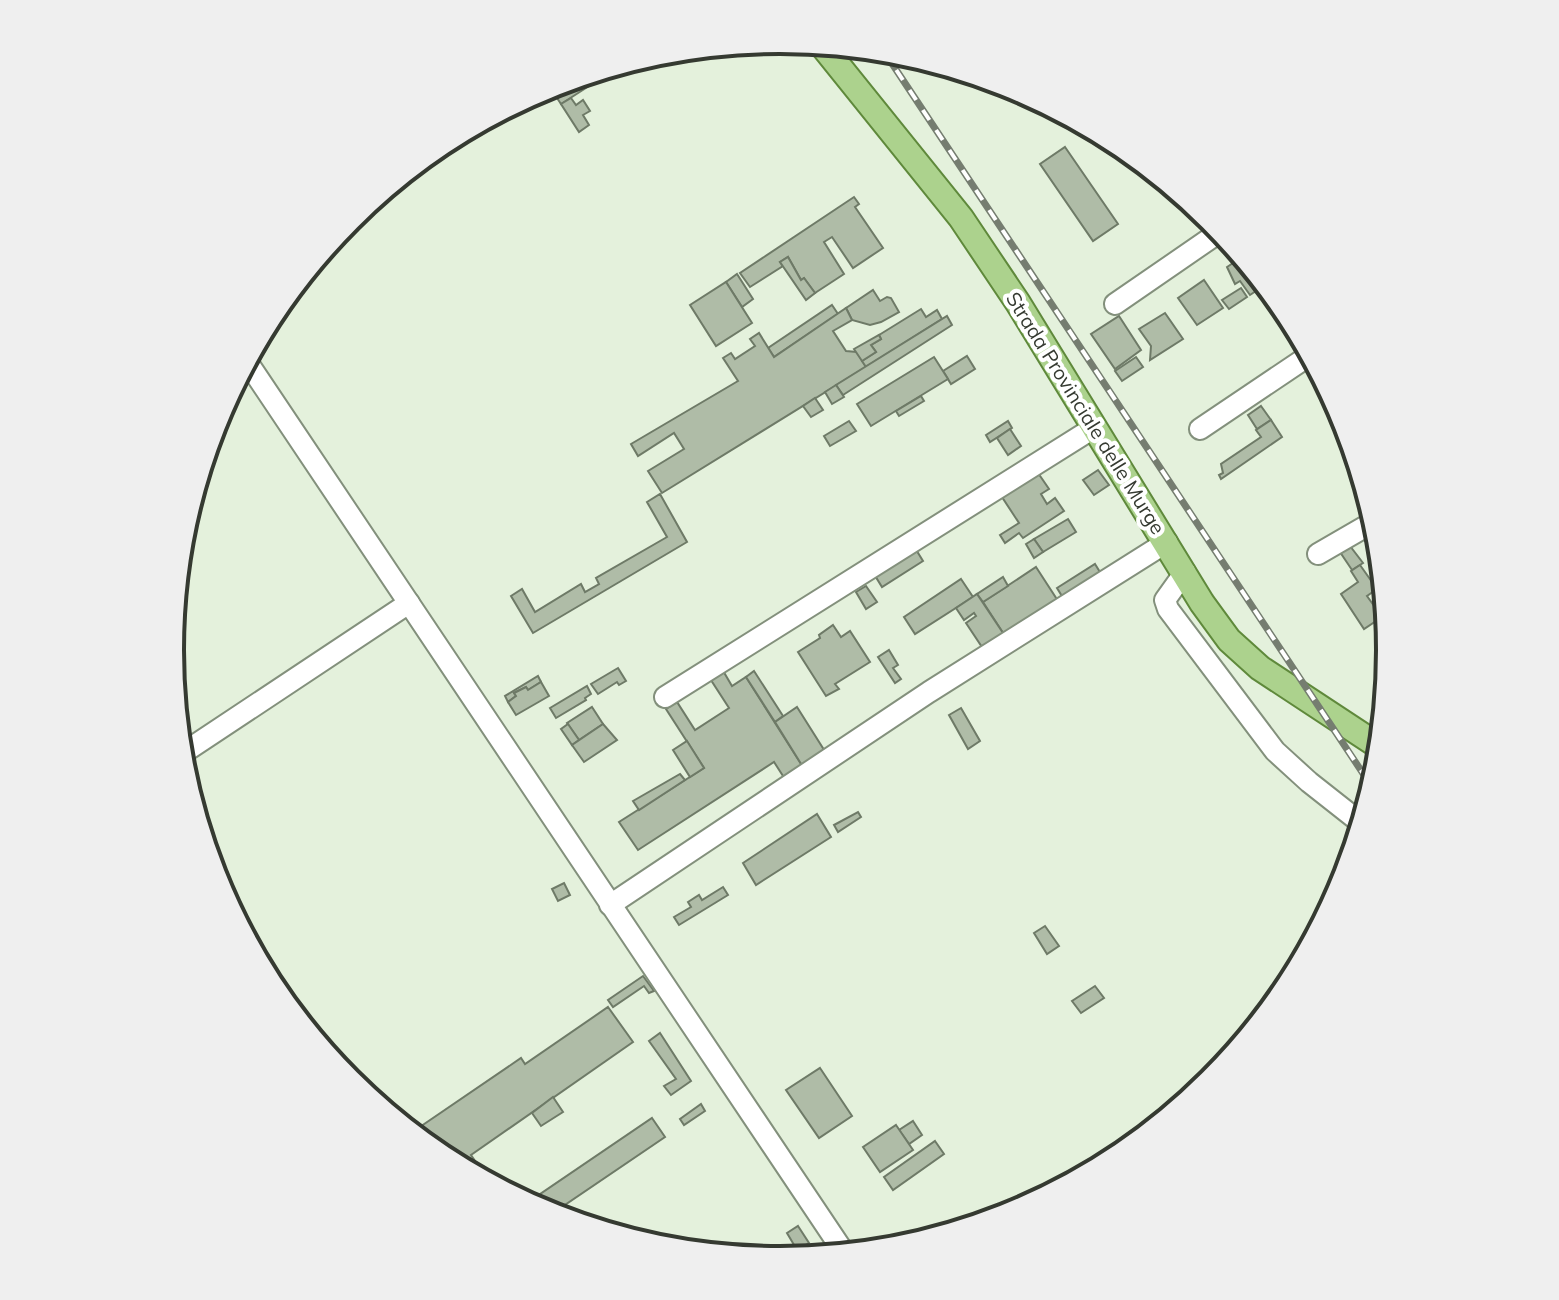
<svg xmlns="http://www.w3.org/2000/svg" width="1559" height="1300" font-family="Mulish,sans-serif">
<rect width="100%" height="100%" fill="#e4f1dc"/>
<g fill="#afbca7" stroke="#6e7a67" stroke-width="2">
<polygon points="625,63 561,104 549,86"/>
<polygon points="571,98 576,105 583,100 590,111 583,115 589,125 579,132 561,104"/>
<polygon points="1065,147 1118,224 1093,241 1040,164"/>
<polygon points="854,197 859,204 855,207 883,248 853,268 832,237 824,242 844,274 815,293 804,278 801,280 788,257 780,262 783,266 750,287 740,273"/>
<polygon points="788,257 801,280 804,278 815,293 806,300 780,262"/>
<polygon points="1242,257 1265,285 1250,295 1240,281 1235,284 1227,267"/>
<polygon points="737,274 753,299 742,307 726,282"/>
<polygon points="1204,280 1223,308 1197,325 1178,298"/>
<polygon points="726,282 752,323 716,346 690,305"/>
<polygon points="1241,288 1247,297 1229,309 1222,300"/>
<polygon points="873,290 880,301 887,297 891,298 899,312 881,322 870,325 852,320 846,308"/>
<polygon points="832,305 838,314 774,357 768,348"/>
<polygon points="846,308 852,320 833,331 846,351 857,352 866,367 662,493 648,471 684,449 674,433 638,456 631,444 738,381 723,358 731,353 735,359 755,346 750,339 759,333 774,357"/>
<polygon points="921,309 926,317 937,310 942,319 866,367 862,361 876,352 871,345 881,339 879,335"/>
<polygon points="1165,313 1183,339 1150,360 1151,346 1139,329"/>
<polygon points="947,316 952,325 843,395 836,385"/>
<polygon points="1119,316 1141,350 1115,369 1091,334"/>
<polygon points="879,335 881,339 871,345 876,352 862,361 854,349"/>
<polygon points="967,356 975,369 951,384 943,371"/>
<polygon points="934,357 948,379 871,426 857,404"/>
<polygon points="1136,357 1143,367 1122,381 1115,371"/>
<polygon points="836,385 844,397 832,404 825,392"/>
<polygon points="921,396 924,401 899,416 896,411"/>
<polygon points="815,398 823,410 811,417 803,406"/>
<polygon points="1261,406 1271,420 1257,429 1248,415"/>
<polygon points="1271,420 1282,437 1221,479 1219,475 1223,473 1221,464 1261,437 1256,430"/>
<polygon points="849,421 856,431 830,446 824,436"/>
<polygon points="1008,421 1012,428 990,442 986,435"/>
<polygon points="1010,429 1021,446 1008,455 997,438"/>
<polygon points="1036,470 1049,489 1041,494 1047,504 1055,498 1064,511 1023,538 1019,533 1005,543 1000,535 1019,523 1000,494"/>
<polygon points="1098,470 1109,485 1094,495 1083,480"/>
<polygon points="660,494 687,542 533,633 511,596 522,589 535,612 581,584 585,592 599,584 596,578 667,537 647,502"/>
<polygon points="1068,519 1076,532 1043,552 1034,539"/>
<polygon points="1034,539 1043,552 1034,558 1026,544"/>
<polygon points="1350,546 1363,563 1352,570 1340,552"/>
<polygon points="915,548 923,561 882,587 874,574"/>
<polygon points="1095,564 1103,577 1065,601 1057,588"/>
<polygon points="1360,565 1377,589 1367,596 1382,617 1364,629 1341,594 1358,582 1351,571"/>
<polygon points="1036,567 1060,604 1007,639 983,602"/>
<polygon points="1003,577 1008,586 983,602 977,594"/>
<polygon points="961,579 973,597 915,634 904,617"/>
<polygon points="866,586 877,602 866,609 856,592"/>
<polygon points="977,594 1005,636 984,650 966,623 976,616 974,613 964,620 956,608"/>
<polygon points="833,625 841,637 850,631 870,662 835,684 839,689 826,696 798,652 820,638 819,635"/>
<polygon points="889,650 898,665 893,668 901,679 895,683 878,657"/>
<polygon points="618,668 626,681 619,685 617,682 598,694 591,684"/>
<polygon points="722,669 732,686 746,677 803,767 785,779 774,762 638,850 619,822 704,768 666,709 677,702 695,730 729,708 709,677"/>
<polygon points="754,671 783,716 775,722 746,677"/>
<polygon points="538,676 541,682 528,690 526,687 514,693 516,696 508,702 505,696"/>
<polygon points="541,682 549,696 516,715 508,702 516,696 514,693 526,687 528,690"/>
<polygon points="587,686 591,694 585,698 586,700 556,718 550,708"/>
<polygon points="592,707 603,724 579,740 567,723"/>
<polygon points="797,707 826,753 803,767 775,722"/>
<polygon points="961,708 980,741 968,749 949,715"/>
<polygon points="568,724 579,740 572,745 561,729"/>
<polygon points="603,724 617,740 584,762 572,745"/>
<polygon points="687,741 704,768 690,777 673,750"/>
<polygon points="680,774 685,780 639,810 633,801"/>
<polygon points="858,812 861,817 838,832 834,825"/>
<polygon points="817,814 831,837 756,885 743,863"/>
<polygon points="564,883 570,895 558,901 552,889"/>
<polygon points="723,887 728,895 679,925 674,917 691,907 688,902 699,895 702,900"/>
<polygon points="1045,926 1059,946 1047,954 1034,933"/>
<polygon points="643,976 654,991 649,993 644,986 613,1007 608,1000"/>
<polygon points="1095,986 1104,998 1081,1013 1072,1001"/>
<polygon points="608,1007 633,1042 471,1155 491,1184 440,1157 411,1133 521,1058 525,1064"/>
<polygon points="660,1033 691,1081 671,1095 664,1086 676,1079 649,1041"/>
<polygon points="820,1068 852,1116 819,1138 786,1090"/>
<polygon points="553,1097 563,1112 541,1126 532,1113"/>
<polygon points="701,1104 705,1111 684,1125 680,1119"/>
<polygon points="652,1118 665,1137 550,1215 527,1203"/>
<polygon points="913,1121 922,1135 909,1144 899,1130"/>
<polygon points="896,1125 913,1150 880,1172 863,1147"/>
<polygon points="935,1141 944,1154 893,1190 884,1177"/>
<polygon points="798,1226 809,1243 797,1250 787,1233"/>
</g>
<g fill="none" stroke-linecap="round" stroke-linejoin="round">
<g stroke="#83907c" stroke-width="24">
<g id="minor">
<polyline points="1115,304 1221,231"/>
<polyline points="246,360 845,1254"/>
<polyline points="1200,429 1310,355"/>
<polyline points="1318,554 1375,521"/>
<polyline points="1185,572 1165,600 1168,609 1275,751 1309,782 1361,823"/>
<polyline points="665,697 1095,427"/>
<polyline points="180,755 409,603"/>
<polyline points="610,905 929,692 1167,542"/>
</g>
</g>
<g stroke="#5f893b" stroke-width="28">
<polyline id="major" points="821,44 961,218 1018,303 1202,603 1229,640 1260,668 1380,747"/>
</g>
<use href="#minor" stroke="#fff" stroke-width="20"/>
<use href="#major" stroke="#acd28d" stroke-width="24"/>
<g stroke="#757d70" stroke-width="7">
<polyline id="rail" points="883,50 1372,787"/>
</g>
<use href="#rail" stroke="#fff" stroke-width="4" stroke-dasharray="12" stroke-linecap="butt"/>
</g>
<g text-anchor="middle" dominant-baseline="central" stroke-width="8" stroke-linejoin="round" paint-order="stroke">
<g font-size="20" fill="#353a31" stroke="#fff">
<text transform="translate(1086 413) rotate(58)">Strada Provinciale delle Murge</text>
</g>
</g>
<path d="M0 0H1559V1300H0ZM184 650a596 596 0 1 1 1192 0a596 596 0 1 1-1192 0Z" fill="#efefef" fill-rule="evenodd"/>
<path fill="none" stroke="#353a31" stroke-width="4" d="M184 650a596 596 0 1 1 1192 0a596 596 0 1 1-1192 0Z"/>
</svg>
